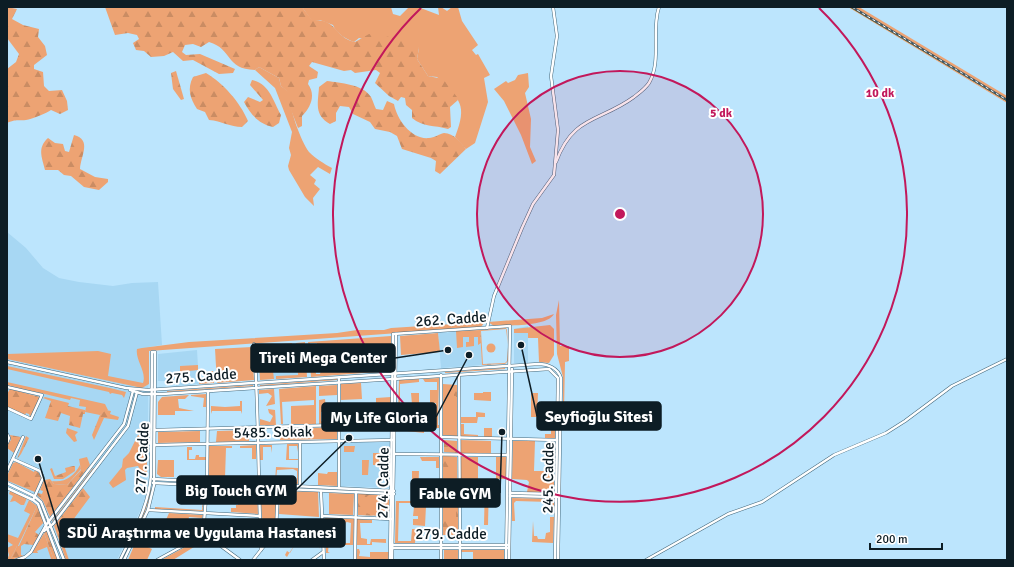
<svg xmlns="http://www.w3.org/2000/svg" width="1014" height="567" font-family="Signika,sans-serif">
<defs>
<pattern id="forest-firs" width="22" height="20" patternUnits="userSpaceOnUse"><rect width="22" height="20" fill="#eda373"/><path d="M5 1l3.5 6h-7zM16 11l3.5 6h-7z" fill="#ca8c63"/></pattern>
</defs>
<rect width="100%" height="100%" fill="#bce5fd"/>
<g fill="#a7d7f3">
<polygon points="7,232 26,248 43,268 59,278 79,282 113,286 132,283 158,282 162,345 149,347 147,491 142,507 117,560 7,560"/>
<polygon points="528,326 528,363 514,363 514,329"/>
<polygon points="480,330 482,365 441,368 438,333"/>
<polygon points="296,343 298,377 260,380 258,346"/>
<polygon points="197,350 199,384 176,386 176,381 158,381 158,354"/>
<polygon points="390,442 389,488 341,486 341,443"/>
</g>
<g fill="#eda373">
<path d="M302 7H391L393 14 400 16 409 7H418L439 15 438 7H441L447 11 452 7H458L462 21 478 45 472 50 476 55 478 54 490 75 484 78 488 102 475 143 466 149 455 137C468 104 460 100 437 77L428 76 417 59 419 48 359 38 354 42C346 39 336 33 333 25L320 20 312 21Z"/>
<polygon points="848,7 859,7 1007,96 1007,103"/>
<path d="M259 67 279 78 281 86 289 92C288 105 301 142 309 152 316 159 323 163 332 168L330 174 318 167 310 175 316 180 314 184 320 189 313 198 314 206 305 197 289 170 288 166 291 155 289 148 292 132 275 88 255 70Z"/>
<polygon points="528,73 529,87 525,93 531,119 530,147 536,161 532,164 521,135 504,101 494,89 506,81 508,83 515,80 518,75"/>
<polygon points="559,300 560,346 569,346 569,361 565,362 564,411 563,411 563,377 557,354 556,315"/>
<path d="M554 314C547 327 508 325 494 326L488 322 542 318Z"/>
<path d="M485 322 481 327 149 351V384L142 388 7 359V354L98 351 111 354 108 376 143 383C147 372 135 360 137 349L142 348 189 342 337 333 357 330H384L391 328Z"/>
<polygon points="550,325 554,329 554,355 549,363 539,362 538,338 528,338 528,333 514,333 514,329"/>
<polygon points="480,330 481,343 478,345 478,337 474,337 474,346 466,347 466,342 469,342 469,337 463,337 463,347 457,348 456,331"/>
<polygon points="438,333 440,352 401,355 400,336"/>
<path d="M391 336V371L311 377 310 364 315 367 316 374H320C323 365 330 359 322 350L317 349V343H310L309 355 308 342Z"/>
<polygon points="305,342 307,377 276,379 276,376 298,375 296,343"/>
<polygon points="292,343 292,349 287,349 286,346 262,348 261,346"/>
<circle cx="491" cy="348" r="4.5"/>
<polygon points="258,346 261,368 267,369 267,372 273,371 274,379 260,380"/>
<polygon points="252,347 254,380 217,383 215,349"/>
<polygon points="198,365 198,370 180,372 180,366"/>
<polygon points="7,366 110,388 126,392 124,398 122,395 112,393 110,394 109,392 7,369"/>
<polygon points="505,368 505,369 445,373 445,372"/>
<polygon points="211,371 213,371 214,383 199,384 199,381 212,380"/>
<polygon points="439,378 438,425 429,424 430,414 435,414 436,403 430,403 430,390 437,390 437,382 425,382 423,379"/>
<polygon points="337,379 337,380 260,386 260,385"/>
<polygon points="419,379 419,382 400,384 400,414 398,414 399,380"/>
<polygon points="7,382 105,404 108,410 100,415 85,412 86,407 79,406 80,400 71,398 70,400 7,385"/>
<polygon points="361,383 362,399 341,400 341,384"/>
<polygon points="443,384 457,385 457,436 443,435"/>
<polygon points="253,385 253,386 167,392 167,391"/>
<polygon points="337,385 337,395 319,396 319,386"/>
<polygon points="316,386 316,424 291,424 291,406 314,405 314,400 282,402 283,424 281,424 279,389"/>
<polygon points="274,389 275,404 266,406 272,396 268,393 259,394 259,390"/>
<polygon points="483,392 491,392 491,401 474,400 474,393 483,393"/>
<polygon points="411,393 419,393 419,425 439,425 439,428 424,428 424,433 398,430 398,416 413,416"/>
<polygon points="531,393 538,393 537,417 531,417"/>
<polygon points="206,394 206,407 203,407 204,398 191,396 191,395"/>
<polygon points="189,395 185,399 178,399 179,408 194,411 175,411 175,415 158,415 158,402 162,397"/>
<polygon points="391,397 391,404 376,405 376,413 369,413 369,428 343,427 343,426 367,426 367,406 376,405 376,398"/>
<polygon points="325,399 326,408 337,408 337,410 321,412 321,421 326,422 326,423 319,424 319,400"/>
<polygon points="240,401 242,401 242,414 241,411 212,411 211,414 211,406 225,407 240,406"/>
<polygon points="268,409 275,410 276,425 260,425 260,419 270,422 273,416 269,413"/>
<polygon points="476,412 485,413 485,417 478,417 477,423 461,423 461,417 476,417"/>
<polygon points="545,423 555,423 555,438 545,438 545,434 551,434 551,427 545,427"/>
<polygon points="461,424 464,424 464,434 478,435 478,437 461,437"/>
<polygon points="337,427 337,439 280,440 280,429"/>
<rect x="484" y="428" width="8" height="9"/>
<polygon points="250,430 249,441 216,442 217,431"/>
<polygon points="200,431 200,442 158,443 158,432"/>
<polygon points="138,435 147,437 147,474 141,472 138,466 127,468 125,470 126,480 113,488 109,483 122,467 123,459 129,453"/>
<polygon points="461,440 491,441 491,454 461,453"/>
<polygon points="513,441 535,441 534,471 554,471 554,492 527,492 529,482 527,480 512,479"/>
<polygon points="287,444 298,444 298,452 297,446 289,446 289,459 298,459 298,460 286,460"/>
<polygon points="256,445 256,459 252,459 252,448 240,448 240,446"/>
<polygon points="260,445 272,445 272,453 271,447 263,447 263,460 260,460"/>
<polygon points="209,446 232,446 232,448 226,448 225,478 255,480 253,482 209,479"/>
<polygon points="344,446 355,446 354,452 344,452"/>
<polygon points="187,447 192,447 192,450 189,450 189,459 195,459 196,455 199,455 199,457 206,457 206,460 187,460"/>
<rect x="373" y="453" width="8" height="12"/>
<polygon points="443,456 457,457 458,535 443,535"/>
<polygon points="420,457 439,457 439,468 436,468 436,461 422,461"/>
<rect x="461" y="457" width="17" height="22"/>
<rect x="496" y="457" width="10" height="22"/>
<polygon points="158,460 174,460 174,477 161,477 157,474"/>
<polygon points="362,460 369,460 368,475 362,475"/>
<path d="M80 465 81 469 67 485 54 484 52 481C65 483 74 476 80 465Z"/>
<polygon points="276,467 298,468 298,484 287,483 287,481 297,482 297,471 293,469 277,470 276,480 285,481 284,483 275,483"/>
<polygon points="412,471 419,471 418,497 439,498 439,506 426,506 425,526 413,525 413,519 418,519 418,516 413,516 414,507 418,506 412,506 411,503 399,503 398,541 411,541 412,529 416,529 415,543 395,543 396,501 412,501"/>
<polygon points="328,472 337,472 337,486 318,485 318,473 327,474"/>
<polygon points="485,482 489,482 488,525 484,525"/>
<path d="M151 487C153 497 130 552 122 560L145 509Z"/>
<polygon points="239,489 257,490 258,514 231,512 231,508 236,508 236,505 238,505"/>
<polygon points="260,490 277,491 275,529 264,543"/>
<polygon points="10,491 27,498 24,505 21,505 15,501 10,502 13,496 9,494"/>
<polygon points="280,491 318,492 319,517 279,514"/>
<polygon points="329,493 354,494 353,515 329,514"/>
<polygon points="358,494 389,495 389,516 358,515"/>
<polygon points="512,498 554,499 554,514 551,514 551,503 549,502 516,501 514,503 515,521 512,521"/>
<polygon points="29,500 37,506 18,546 17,546 10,560 7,560 9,555 7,548 13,545 7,541 8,536 7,534 18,538 30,514 24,511"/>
<polygon points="169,513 203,515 202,518 189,517 186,530 186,528 161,531"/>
<polygon points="550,517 554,517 553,543 532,542 533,521 534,536 537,536 538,539 545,539 546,533 550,532"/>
<polygon points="325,518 354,519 353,545 345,545 345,543 350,543 351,523 347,522 345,523 345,528 341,528 341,541 329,541 328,552 330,553 326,553"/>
<polygon points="357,519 372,520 372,523 360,523 361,538 367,539 367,544 370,544 371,539 386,539 386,543 372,542 372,545 357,545"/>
<polygon points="44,533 54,560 49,560 51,559 47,547 37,551 38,553 32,553"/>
<path d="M300 536 318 538 320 549 317 540C302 531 293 547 287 557L285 555 287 551 290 553Z"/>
<polygon points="202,538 212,542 202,542 173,560 161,560"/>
<polygon points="136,541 152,549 147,560 128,560"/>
<polygon points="357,549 359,549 360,552 359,556 370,557 370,552 389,552 389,560 356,560"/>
<rect x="444" y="550" width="14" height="10"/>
<polygon points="461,550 504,550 504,560 473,559 473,552 461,552"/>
</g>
<g fill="url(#forest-firs)" fill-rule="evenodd">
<path d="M7 7 17 9 12 19 23 25 39 29 38 37 45 46 47 55 34 65V69L43 72 44 86 49 91 62 90 67 101 68 110 60 114 51 110C47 113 32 119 26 120 18 121 16 119 7 123V69L16 62 19 54 7 38Z"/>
<path d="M105 7H302L312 20C339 19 333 37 355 42L369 34 410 40 419 48 417 59 428 76 443 79 457 97 458 100 450 107 451 127 448 129C434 125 423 127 412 118V110L406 105 405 98 401 97 398 101 389 96 375 83 380 73 376 70 355 73 351 70 344 71 312 62 309 66 318 72 317 78 309 80 308 84C316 95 311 107 302 116V126L298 128 289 105 288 92 281 86 279 78 259 67 255 70C225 69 233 49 209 42L201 47 193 44 185 45 182 52 186 55 200 54 235 69 233 73 219 74 193 60 183 61 173 52 164 56 151 57 144 51 136 50 133 43 139 39 137 35 128 33 115 35Z"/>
<polygon points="176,71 184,99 181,100 173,89 171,73"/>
<path d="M206 73C223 83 240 102 248 121L242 127C230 127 222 121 209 120L205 112 197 109C190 98 187 89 193 77Z"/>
<path d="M252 80C270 84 273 101 281 115L279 123 273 127C259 124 251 115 244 102L248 97 260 102 263 100 250 85Z"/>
<path d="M327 81C340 83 363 84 371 97 373 101 374 105 376 109L383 110 387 101 394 104C397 120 412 140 429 138 434 138 439 134 444 133 454 133 461 143 466 149L440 174 435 171 436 161 431 158 402 149 397 136 390 132 375 129 370 122 353 114 349 107 340 106 336 113V121L330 124C314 115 318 103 319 87Z"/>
<path d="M74 135C92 140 81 155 80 169L95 177 108 179V182L99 190 84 187 71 176 64 175 58 170H45C42 157 37 148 48 138L55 143 63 144 65 151 69 152Z"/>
<polygon points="506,328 507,330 508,345 506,329 481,331 483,364 505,363 507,361 508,347 508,361 505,364 482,365 480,330"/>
<polygon points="454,385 457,385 457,407 454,406 456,396 454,396"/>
<polygon points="10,389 40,397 30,417 29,414 26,413 25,415 7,407 7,394"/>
<polygon points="45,397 69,403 68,406 85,410 85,414 83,414 80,428 69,425 70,416 61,413 58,421 45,418 51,401 43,398"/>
<polygon points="106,410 111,411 110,414 119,417 118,420 104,418 94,440 92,435 100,415"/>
<polygon points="67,428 78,432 75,435 77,441 74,442 66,433"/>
<polygon points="10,435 21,437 14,453 7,448 7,445 11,440"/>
<polygon points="26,436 29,438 21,454 17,459"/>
<polygon points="444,440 457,441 457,453 444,452"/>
<polygon points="443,456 457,457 457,468 444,468 444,500"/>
<polygon points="87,457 90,465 50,517 43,501 37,495 38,493 42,494 43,491 40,490 44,480 50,479 54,484 67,485 81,470 79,459"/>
<polygon points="16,462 34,472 35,470 39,473 41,478 35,492 8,481 7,476 13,463"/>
<polygon points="73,466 75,466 75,471 63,479 54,479 50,469 52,468 55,476 66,472 65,468"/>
<polygon points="93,468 94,468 52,522 52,521"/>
<polygon points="83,488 90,497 70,524 72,533 64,545 69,560 66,560 54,526"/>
<polygon points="204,488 203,511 155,509 155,507 202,510"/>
<path d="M358 494 389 495V516L358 515ZM369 495 378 496 383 502V509L375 516 366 513C361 506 362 500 369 495Z"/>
<polygon points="456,500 458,500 458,535 443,535 443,518 446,518 450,524 450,534 456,534"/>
<polygon points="37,506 44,522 35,532 39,535 33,545 24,544 21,546 21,555 24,556 10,560 17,546 19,546"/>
<polygon points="47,529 58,560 54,560 44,533"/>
</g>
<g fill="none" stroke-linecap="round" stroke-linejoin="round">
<polyline stroke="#677028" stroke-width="1" points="850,7 1007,101"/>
<g stroke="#43687c" stroke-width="3.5">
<g id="minor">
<path d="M556 162C573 115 600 122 634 97 639 93 645 89 649 83 662 61 651 30 659 7"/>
<polyline points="487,328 494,296 522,228 533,204 554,175 558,130 551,76 557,36 553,7"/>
<path d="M254 344C259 413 258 481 261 550"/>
<path d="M7 362 126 388 148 390 538 364C548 364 558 368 561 378L558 560"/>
<polyline points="459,374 460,560"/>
<polyline points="441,375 441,560"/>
<polyline points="7,387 42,395 31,419 7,408"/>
<polyline points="130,390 143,394 162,394 549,369 558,378 555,560"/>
<polyline points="155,430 339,425"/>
<polyline points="7,434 9,438 7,443"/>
<polyline points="441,437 557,440"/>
<polyline points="155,445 392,440"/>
<polyline points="395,454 508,455"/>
<polyline points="13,459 40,471 43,478 33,500"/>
<polyline points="7,471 23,437"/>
<polyline points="153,479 394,491"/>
<polyline points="7,483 34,496 41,502 64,560"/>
<polyline points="153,483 394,494"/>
<polyline points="300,486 300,442"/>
<polyline points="7,488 33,500 38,504 59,560"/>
<polyline points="339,488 339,378"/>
<polyline points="321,491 324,560"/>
<polyline points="510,493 557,494"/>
<polyline points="510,496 557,497"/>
<polyline points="148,510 259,516"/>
<polyline points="322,516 391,519"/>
<polyline points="44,531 53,524 128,426 137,392"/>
<polyline points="276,531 323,536"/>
<polyline points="203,535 207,485 208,391"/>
<polyline points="392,545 507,545"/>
<polyline points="392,548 507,548"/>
<polyline points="17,560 25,557 31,552 46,525 124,424 133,391"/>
<path d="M120 560C133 533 149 506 151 475L152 352H155L154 485 148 510 124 560"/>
<polyline points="157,560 203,535 210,538 240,560"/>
<polyline points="253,560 276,531 278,489"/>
<polyline points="312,560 323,552"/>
<polyline points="355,560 356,492"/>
<polyline points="390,560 393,334 510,326 506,560"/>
<polyline points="392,560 396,334"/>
<polyline points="509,560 512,369"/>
<polyline points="646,560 728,514 762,502 834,455 886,433 905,421 952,386 1007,359"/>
</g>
</g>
<use href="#minor" stroke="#fff" stroke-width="2.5"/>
<g stroke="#435b68" stroke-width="2.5">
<polyline id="rail" points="852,7 1007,100"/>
</g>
<use href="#rail" stroke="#fff" stroke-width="1" stroke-dasharray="3" stroke-linecap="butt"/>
</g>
<circle cx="620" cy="214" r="143" fill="#c2185b" fill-opacity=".12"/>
<g fill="none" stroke="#c2185b" stroke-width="2">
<circle cx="620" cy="214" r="143"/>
<path d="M819 8A287 287 0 1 1 421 8"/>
</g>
<g text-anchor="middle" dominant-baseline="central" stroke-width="4" stroke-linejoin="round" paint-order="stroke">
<g font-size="15" fill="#0d1d25" stroke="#fff">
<text transform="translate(451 319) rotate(-4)">262. Cadde</text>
<text transform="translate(201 376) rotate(-4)">275. Cadde</text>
<text transform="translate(273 432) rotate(-1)">5485. Sokak</text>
<text transform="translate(142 458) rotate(-87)">277. Cadde</text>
<text transform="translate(548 478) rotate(-89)">245. Cadde</text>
<text transform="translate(383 483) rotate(-89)">274. Cadde</text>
<text x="451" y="534">279. Cadde</text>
</g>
</g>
<circle cx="620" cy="214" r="6" fill="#c2185b" stroke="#fff" stroke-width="2"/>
<g font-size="12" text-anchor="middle" font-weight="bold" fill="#c2185b" stroke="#fff" stroke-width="4" stroke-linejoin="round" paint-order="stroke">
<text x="880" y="97">10 dk</text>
<text x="721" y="117">5 dk</text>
</g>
<path fill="none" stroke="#0d1d25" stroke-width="1.5" d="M448 350L395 358M521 345L537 416M469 355L436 417M349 438L296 490M502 432L500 493M38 459L60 533"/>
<g fill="#0d1d25" stroke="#fff" stroke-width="1.5">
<circle cx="448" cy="350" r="4"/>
<circle cx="521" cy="345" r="4"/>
<circle cx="469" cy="355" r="4"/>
<circle cx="349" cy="438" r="4"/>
<circle cx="502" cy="432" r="4"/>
<circle cx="38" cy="459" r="4"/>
</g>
<g fill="#0d1d25" stroke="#0d1d25" stroke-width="1.5">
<rect x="251" y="344" width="144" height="28" rx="4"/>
<rect x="537" y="402" width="124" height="28" rx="4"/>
<rect x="322" y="403" width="114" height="28" rx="4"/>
<rect x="177" y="476" width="119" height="28" rx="4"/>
<rect x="411" y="479" width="89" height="28" rx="4"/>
<rect x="60" y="519" width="285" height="28" rx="4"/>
</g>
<g font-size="16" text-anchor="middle" font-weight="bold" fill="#fff">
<text x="323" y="363">Tireli Mega Center</text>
<text x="599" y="422">Seyfioğlu Sitesi</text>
<text x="379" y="423">My Life Gloria</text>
<text x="236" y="496">Big Touch GYM</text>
<text x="455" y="499">Fable GYM</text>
<text x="202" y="538">SDÜ Araştırma ve Uygulama Hastanesi</text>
</g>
<rect width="1014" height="567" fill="none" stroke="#0d1d25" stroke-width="16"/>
<path d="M870 543v6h72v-6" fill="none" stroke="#0d1d25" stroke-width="2"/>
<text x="876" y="543" font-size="12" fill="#0d1d25" stroke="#ffffff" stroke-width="3" paint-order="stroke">200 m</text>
</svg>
